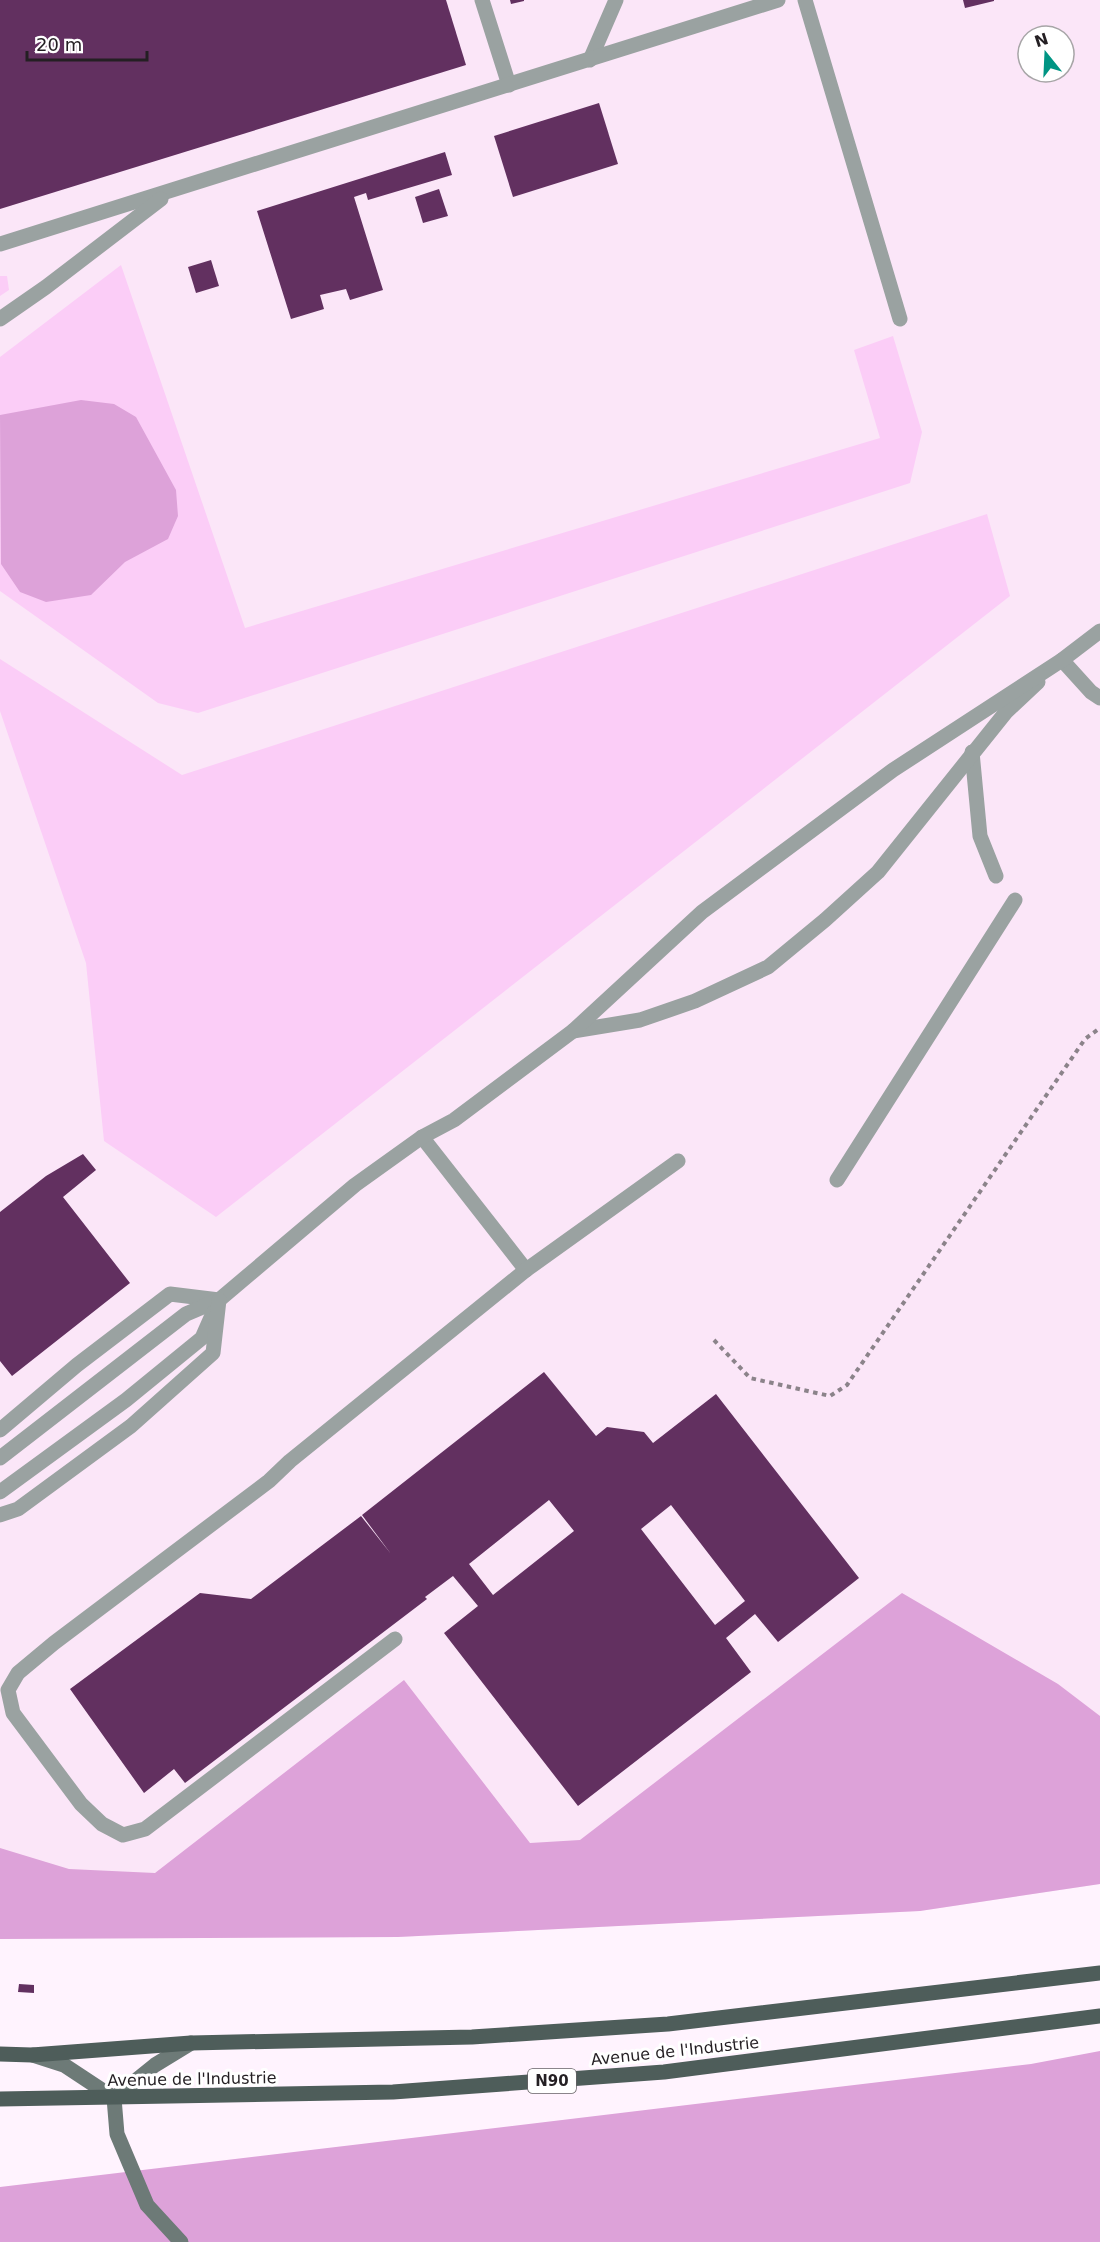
<svg xmlns="http://www.w3.org/2000/svg" width="1100" height="2242" font-family="'DejaVu Sans',sans-serif">
<rect width="100%" height="100%" fill="#fff3fe"/>
<path fill="#fbe6f8" fill-rule="evenodd" d="M0 0H1100V1884L920 1911 398 1937 0 1939ZM1028 36H1064V72H1028Z"/>
<g fill="#fbcdf7">
<polygon points="121,265 245,628 880,438 854,350 893,336 922,432 910,483 198,713 158,703 0,591 0,357"/>
<polygon points="0,276 7,276 9,290 0,296"/>
<polygon points="987,514 1010,596 216,1217 104,1141 86,963 0,711 0,659 182,775"/>
</g>
<g fill="#dda2d9">
<polygon points="81,400 114,404 136,417 176,490 178,516 168,539 125,562 91,595 46,602 20,592 1,564 0,415"/>
<polygon points="902,1593 1058,1684 1100,1716 1100,1884 920,1911 398,1937 0,1939 0,1848 69,1869 155,1873 404,1680 530,1843 580,1840"/>
<polygon points="1100,2051 1100,2242 0,2242 0,2187 1031,2064"/>
</g>
<g fill="#623060" fill-rule="evenodd">
<polygon points="0,0 446,0 466,65 0,209"/>
<polygon points="510,0 524,0 524,1 511,4"/>
<polygon points="963,0 994,0 994,1 965,8"/>
<polygon points="599,103 618,164 513,197 494,136"/>
<polygon points="445,152 452,175 368,200 366,193 354,197 383,290 350,300 346,289 320,295 324,309 291,319 257,211"/>
<polygon points="439,189 448,216 423,223 415,197"/>
<polygon points="211,260 219,286 196,293 188,267"/>
<polygon points="83,1154 96,1170 63,1197 130,1283 12,1376 0,1361 0,1212 46,1176"/>
<path d="M544 1372 596 1436 607 1427 644 1432 653 1443 716 1394 859 1578 778 1642 755 1614 726 1638 751 1672 578 1806 444 1633 478 1606 453 1576 425 1597 427 1599 185 1783 174 1769 144 1793 70 1689 200 1593 251 1599 361 1516 391 1554 362 1515ZM549 1500 574 1531 493 1595 469 1564ZM671 1505 745 1601 715 1625 641 1529Z"/>
<polygon points="19,1984 34,1985 34,1993 18,1992"/>
</g>
<g fill="none" stroke-linecap="round" stroke-linejoin="round">
<polyline stroke="#8b838a" stroke-width="4" stroke-dasharray="4.5 4.5" stroke-linecap="butt" points="714,1340 750,1378 830,1396 847,1385 1085,1039 1100,1028"/>
<g stroke="#9aa2a1" stroke-width="15">
<polyline points="482,0 509,85"/>
<polyline points="805,0 900,319"/>
<polyline points="590,60 616,0"/>
<polyline points="0,244 778,0"/>
<polyline points="0,319 46,287 161,199"/>
<polyline points="1062,660 1091,692 1100,698"/>
<polyline points="972,752 980,836 996,876"/>
<polyline points="573,1031 640,1020 695,1001 768,967 825,920 878,872 1006,712 1038,682"/>
<polyline points="422,1137 526,1270"/>
<polyline points="837,1180 1015,900"/>
<polyline points="0,1430 77,1365 170,1294 219,1300"/>
<polyline points="0,1458 186,1314 219,1300 355,1185 422,1137 454,1120 573,1031 702,912 893,770 1062,660 1100,631"/>
<polyline points="0,1492 126,1400 202,1338 213,1313"/>
<polyline points="0,1515 18,1509 131,1426 213,1353 219,1300"/>
<polyline points="395,1639 145,1829 123,1835 102,1824 81,1804 13,1713 8,1690 18,1673 54,1643 269,1481 290,1461 526,1270 678,1161"/>
</g>
<g stroke="#6d7a77" stroke-width="15">
<polyline points="33,2055 64,2065 114,2098"/>
<polyline points="114,2098 117,2134 147,2205 181,2242"/>
<polyline points="114,2098 155,2065 191,2043"/>
</g>
<g stroke="#4e5d5a" stroke-width="15">
<polyline points="0,2054 32,2055 191,2043 472,2037 668,2024 1100,1973"/>
<polyline points="0,2099 393,2092 664,2072 1100,2016"/>
</g>
</g>
<g text-anchor="middle" dominant-baseline="central" stroke-width="6" stroke-linejoin="round" paint-order="stroke">
<rect fill="#fff" stroke="#666265" stroke-width="1.5" x="528" y="2069" width="48" height="24" rx="4.5"/>
<g font-size="15" font-weight="bold" fill="#241f23">
<text x="552" y="2081">N90</text>
</g>
<g font-size="16" fill="#241f23" stroke="#fff">
<text transform="translate(675 2051) rotate(-6)">Avenue de l'Industrie</text>
<text transform="translate(192 2079) rotate(-1)">Avenue de l'Industrie</text>
</g>
</g>
<g transform="translate(1046 54) rotate(342)"><circle r="28" fill="#ffffff" stroke="#a7a5a7" stroke-width="1.5"/>
<path d="M0-4.5L10 22L0 15L-10 22Z" fill="#009584"/>
<text y="-9" font-size="16" font-weight="bold" text-anchor="middle" fill="#241f23">N</text>
</g>
<path d="M27 51v9h120v-9" fill="none" stroke="#241f23" stroke-width="3"/>
<text x="36" y="51" font-size="18" fill="#241f23" stroke="#ffffff" stroke-width="4.5" paint-order="stroke">20 m</text>
</svg>
